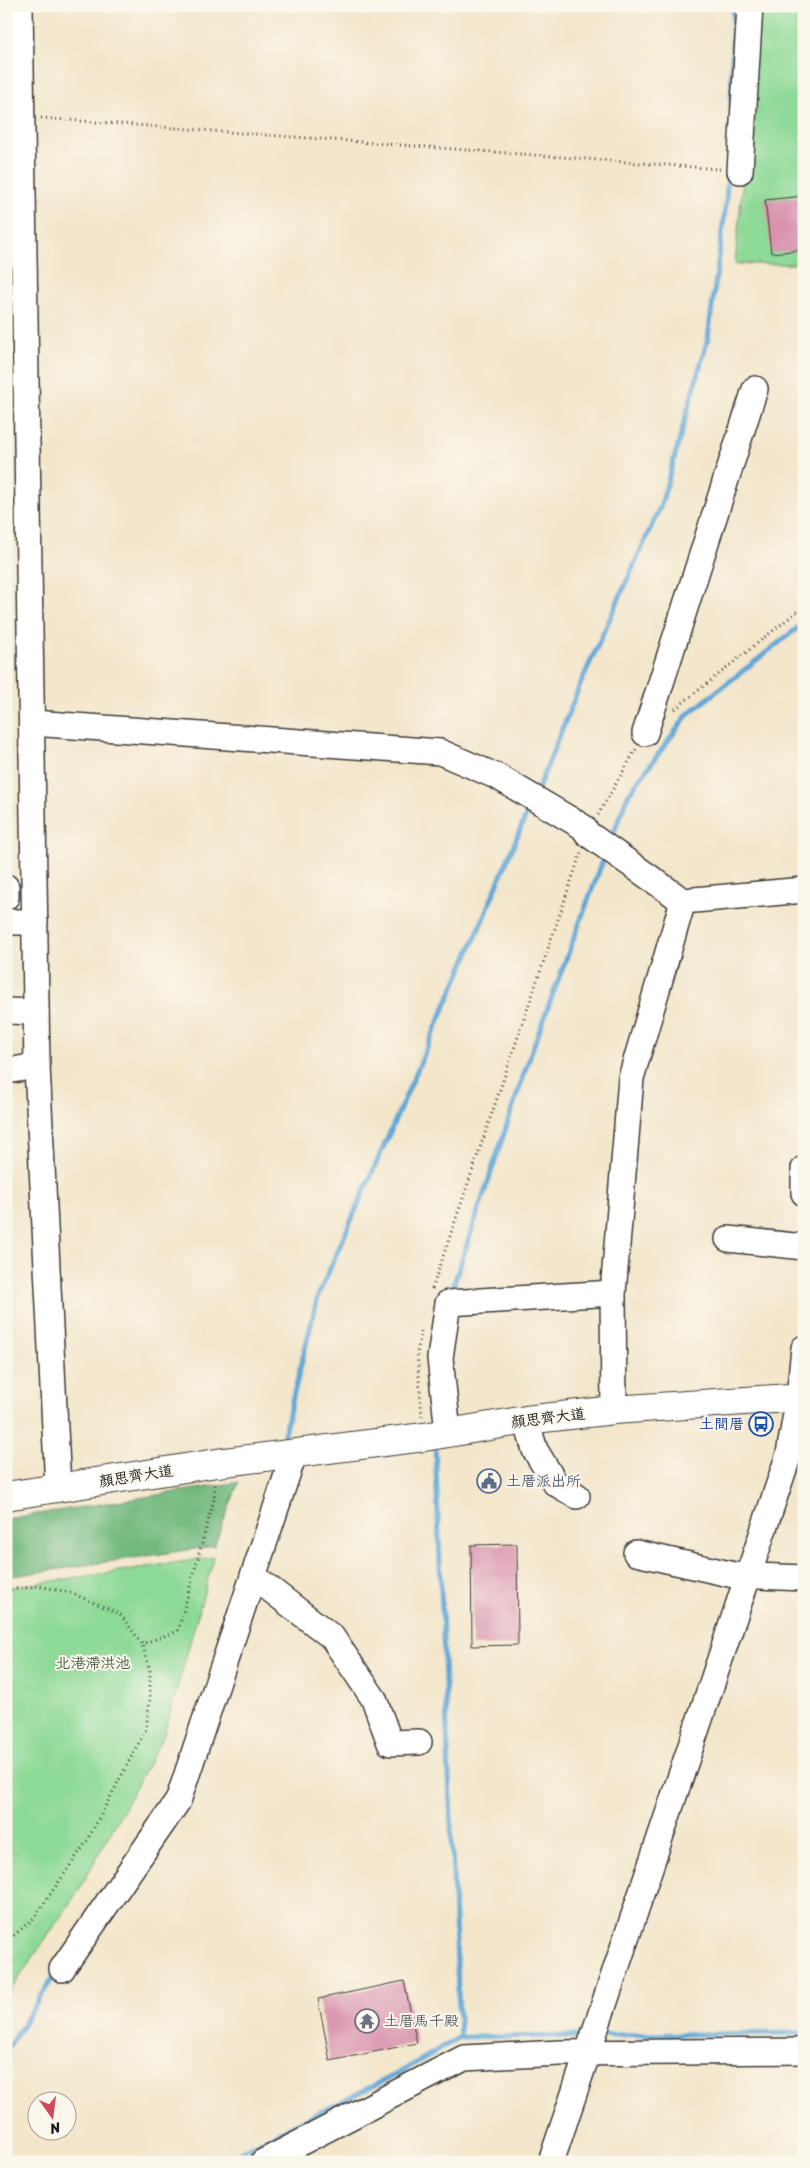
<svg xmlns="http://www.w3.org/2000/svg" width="810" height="2168" font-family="Sriracha,'LXGW WenKai TC',sans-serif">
<rect width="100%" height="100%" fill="#fbf7ec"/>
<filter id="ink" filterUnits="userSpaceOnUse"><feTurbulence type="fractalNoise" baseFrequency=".02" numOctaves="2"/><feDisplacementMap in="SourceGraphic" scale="10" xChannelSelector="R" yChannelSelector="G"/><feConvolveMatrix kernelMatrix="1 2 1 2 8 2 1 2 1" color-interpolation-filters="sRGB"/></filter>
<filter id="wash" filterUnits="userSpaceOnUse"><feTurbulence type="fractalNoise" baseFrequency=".0096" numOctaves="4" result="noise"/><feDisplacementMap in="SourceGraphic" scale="20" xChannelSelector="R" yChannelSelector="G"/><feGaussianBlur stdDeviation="1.12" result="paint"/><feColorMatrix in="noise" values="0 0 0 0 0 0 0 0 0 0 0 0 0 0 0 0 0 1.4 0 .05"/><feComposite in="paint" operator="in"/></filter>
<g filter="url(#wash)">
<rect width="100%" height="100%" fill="#f3e6cb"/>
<g fill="#8dd996" stroke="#547a59">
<polygon points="755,6 804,6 804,264 735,264 754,56"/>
<polygon points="214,1557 164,1735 79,1890 6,1997 6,1588"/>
</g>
<polygon fill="#72b97f" stroke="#476a4e" points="239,1482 214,1546 6,1577 6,1519"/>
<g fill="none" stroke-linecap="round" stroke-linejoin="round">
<g stroke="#60a7d7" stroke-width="5">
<polyline points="731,110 733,6"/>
<polyline points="537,791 580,685 661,505 708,338 726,203 728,166"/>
<polyline points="610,842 628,795 688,714 804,623"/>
<polyline points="450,1295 532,1050 605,855"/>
<polyline points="435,1445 460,2037 586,2036"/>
<polyline points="281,1446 318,1296 476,936 531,803"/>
<polyline points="267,1497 276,1464"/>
<polyline points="602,2035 804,2033"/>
<polyline points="6,2051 56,1973"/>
<polyline points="220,2162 397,2074 460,2037"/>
</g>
</g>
<g id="blocks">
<g fill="#d993ad">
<polygon points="804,196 804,250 771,253 765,200"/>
<polygon points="517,1544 518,1645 472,1646 471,1545"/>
<polygon points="404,1981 417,2043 330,2061 318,1999"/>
</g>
</g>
</g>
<g filter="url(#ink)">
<use href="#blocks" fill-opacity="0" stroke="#3c3a36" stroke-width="1"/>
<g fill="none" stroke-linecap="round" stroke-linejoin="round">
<g stroke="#3c3a36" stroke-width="28">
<g id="minor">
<polyline points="20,6 37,1066 58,1488"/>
<polyline points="740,171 750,6"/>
<polyline points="32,723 440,752 498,777 583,827 588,834 683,901 804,890"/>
<polyline points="645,733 755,389"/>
<polyline points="6,887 6,897"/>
<polyline points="6,922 35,922"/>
<polyline points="6,1011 36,1012"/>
<polyline points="6,1071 37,1066"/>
<polyline points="804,1169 804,1193"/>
<polyline points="728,1239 804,1247"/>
<polyline points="614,1410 613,1293 631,1078 683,901"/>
<polyline points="526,1420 535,1450 555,1483 577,1496"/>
<polyline points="448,1432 440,1358 448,1303 613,1293"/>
<polyline points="636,1553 734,1575 804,1578"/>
<polyline points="253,1576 332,1637 374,1699 390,1743 419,1742"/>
<polyline points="62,1969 178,1801 294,1454"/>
<polyline points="263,2162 464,2058 560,2053 804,2051"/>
<polyline points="551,2162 789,1454 799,1397 804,1348"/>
</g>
</g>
<g stroke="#3c3a36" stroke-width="30">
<polyline id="major" points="6,1496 217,1463 424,1437 526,1420 614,1410 804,1397"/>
</g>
<g stroke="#3c3a36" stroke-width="3" stroke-dasharray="1 4" stroke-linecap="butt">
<polyline points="41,118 720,169"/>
<polyline points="675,709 804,606"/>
<polyline points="598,815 636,749"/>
<polyline points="432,1289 581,852"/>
<polyline points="421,1331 417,1353 422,1417"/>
<polyline points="6,1590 38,1586 72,1593 120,1614 142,1644 178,1631 214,1499 215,1484"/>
<polyline points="6,1942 34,1918 87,1841 146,1729 150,1698 150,1670 142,1644"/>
</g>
<use href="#minor" stroke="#fff" stroke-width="25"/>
<use href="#major" stroke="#fff" stroke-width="28"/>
</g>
</g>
<defs>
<g id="bus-ring" transform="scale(1.25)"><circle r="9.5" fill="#fbf7ec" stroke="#1a4fb4" stroke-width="1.5"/><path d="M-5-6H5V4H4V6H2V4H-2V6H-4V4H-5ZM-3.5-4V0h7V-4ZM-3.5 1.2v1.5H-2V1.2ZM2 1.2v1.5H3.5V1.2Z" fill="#1a4fb4"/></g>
<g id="civic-ring" transform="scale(1.25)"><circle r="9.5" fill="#fbf7ec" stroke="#5c6f8a" stroke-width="1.5"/><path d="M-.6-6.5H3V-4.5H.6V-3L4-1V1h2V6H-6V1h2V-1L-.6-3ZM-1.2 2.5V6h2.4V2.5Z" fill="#5c6f8a"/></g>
<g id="temple-ring" transform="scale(1.25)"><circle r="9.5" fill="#fbf7ec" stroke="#6b7280" stroke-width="1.5"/><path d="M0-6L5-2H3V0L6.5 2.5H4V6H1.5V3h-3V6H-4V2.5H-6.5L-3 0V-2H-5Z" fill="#6b7280"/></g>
</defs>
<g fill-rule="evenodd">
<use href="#bus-ring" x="761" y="1424"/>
<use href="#civic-ring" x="489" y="1481"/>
<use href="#temple-ring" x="367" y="2021"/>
</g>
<g text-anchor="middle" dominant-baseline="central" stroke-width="4" stroke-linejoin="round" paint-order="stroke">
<g font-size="15" fill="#1c1c1c" stroke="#fbf7ec">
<text transform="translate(548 1418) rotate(-7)">顏思齊大道</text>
<text transform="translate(136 1476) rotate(-9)">顏思齊大道</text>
</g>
<g font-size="15" fill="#164399" stroke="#fbf7ec" text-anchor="end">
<text x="744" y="1424">土間厝</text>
</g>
<g font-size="15" fill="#4e5e75" stroke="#fbf7ec" text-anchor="start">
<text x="506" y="1481">土厝派出所</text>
</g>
<g font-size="15" fill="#445e47" stroke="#fbf7ec">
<text x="93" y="1663">北港滯洪池</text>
</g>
<g font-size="15" fill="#5b616d" stroke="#fbf7ec" text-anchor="start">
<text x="384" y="2021">土厝馬千殿</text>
</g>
</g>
<rect width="810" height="2168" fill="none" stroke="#fbf7ec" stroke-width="25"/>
<g transform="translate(52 2116) rotate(166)"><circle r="24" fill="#fbf7ec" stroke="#a29f99"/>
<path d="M0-4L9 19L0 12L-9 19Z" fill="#d1495b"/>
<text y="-8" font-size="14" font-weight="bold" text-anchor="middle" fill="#1c1c1c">N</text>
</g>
</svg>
